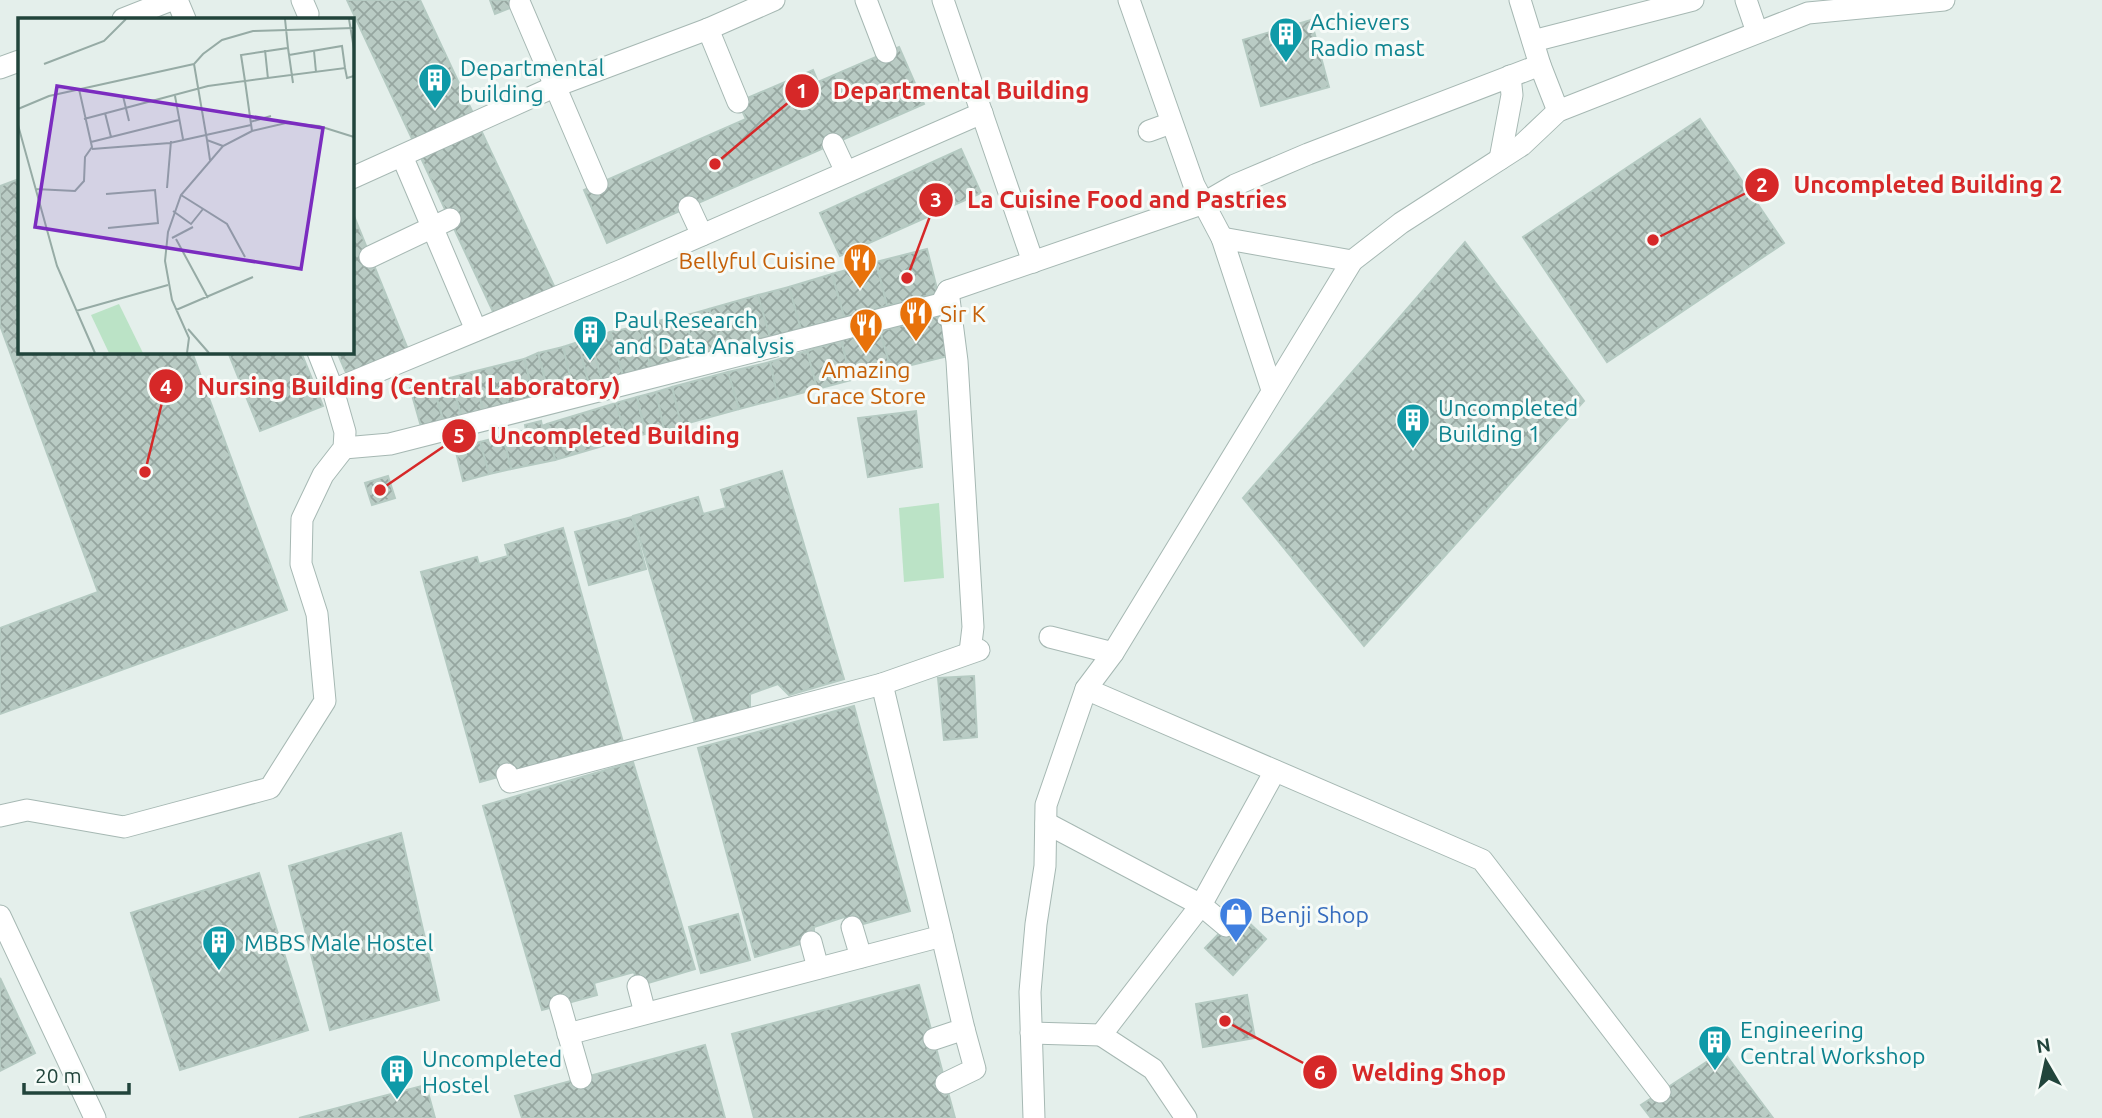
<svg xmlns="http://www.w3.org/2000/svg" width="2102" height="1118" font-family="Ubuntu,sans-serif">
<defs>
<pattern id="building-cross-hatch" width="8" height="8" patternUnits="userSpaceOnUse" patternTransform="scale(1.75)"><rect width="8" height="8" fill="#b9cbc4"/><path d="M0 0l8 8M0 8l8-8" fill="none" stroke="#96a6a0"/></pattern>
</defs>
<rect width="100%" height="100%" fill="#e4efeb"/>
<polygon fill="#bbe3c6" points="939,503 944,578 904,582 899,508"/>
<g fill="url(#building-cross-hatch)" stroke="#b5cac2" stroke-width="2">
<polygon points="347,0 420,0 555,288 495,316"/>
<polygon points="490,0 530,0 495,14"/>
<polygon points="1311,20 1329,87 1261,106 1243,40"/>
<polygon points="899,47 924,104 607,243 584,190 746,119 738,102 813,70 818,82"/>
<polygon points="1700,119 1784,243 1607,362 1523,237"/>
<polygon points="961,149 981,193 840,256 820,213"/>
<polygon points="19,179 19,352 192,352 287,610 0,714 0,628 98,592 0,325 0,186"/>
<polygon points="352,211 409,352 347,375 337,352 352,352"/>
<polygon points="1465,242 1584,401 1364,646 1243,498"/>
<polygon points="927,249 938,293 887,306 876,262"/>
<polygon points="876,262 887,306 844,317 832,274"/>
<polygon points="832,274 844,317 801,330 789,287"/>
<polygon points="789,287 801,330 770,338 758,295"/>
<polygon points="758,295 770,338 722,352 709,309"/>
<polygon points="709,309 722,352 697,359 684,316"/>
<polygon points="942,315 952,355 891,370 880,331"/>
<polygon points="684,316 697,359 674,362 662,320"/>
<polygon points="662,320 674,362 651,369 640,326"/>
<polygon points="640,326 651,369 623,376 610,332"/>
<polygon points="880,331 891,370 851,380 841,340"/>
<polygon points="610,332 623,376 602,381 590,339"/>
<polygon points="590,339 602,381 589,385 578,342"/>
<polygon points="841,340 851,380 817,389 807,351"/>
<polygon points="578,342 589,385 573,389 563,347"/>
<polygon points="563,347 573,389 549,396 538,353"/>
<polygon points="807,351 817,389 778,399 770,362"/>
<polygon points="228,352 301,352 323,406 260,431"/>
<polygon points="538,353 549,396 535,400 524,359"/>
<polygon points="524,359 535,400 531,400 527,386 505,392 509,406 484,413 472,372"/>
<polygon points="770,362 778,399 739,409 728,372"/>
<polygon points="472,372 484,413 462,418 450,378"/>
<polygon points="728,372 739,409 681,425 672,387"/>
<polygon points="450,378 462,418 444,423 432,383"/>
<polygon points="432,383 444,423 422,430 410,388"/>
<polygon points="527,386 531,400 509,406 505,392"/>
<polygon points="672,387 681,425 664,430 656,392"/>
<polygon points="656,392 664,430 646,434 637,397"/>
<polygon points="637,397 645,434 626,439 616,403"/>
<polygon points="616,403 626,439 555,460 547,424"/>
<polygon points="916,411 922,467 868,477 858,418"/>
<polygon points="541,421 542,426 547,424 555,460 511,469 503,436 526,430 525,425"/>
<polygon points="503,436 511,469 489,474 480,442"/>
<polygon points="480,442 489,474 463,481 455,448"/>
<polygon points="782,471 844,679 789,695 778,684 750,694 750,714 697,730 633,516 698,497 703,514 726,508 721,490"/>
<polygon points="388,476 395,498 372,505 365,483"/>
<polygon points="632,517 646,569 589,585 575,532"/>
<polygon points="563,528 623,742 480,782 421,572 477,557 479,564 508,556 505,545"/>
<polygon points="974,676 977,737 944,740 938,678"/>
<polygon points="854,706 910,911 852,927 844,917 814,927 814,940 755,957 698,748"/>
<polygon points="633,762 695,969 638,986 634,972 594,983 597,995 542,1010 483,806"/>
<polygon points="401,833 439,1000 330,1030 289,866"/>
<polygon points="259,873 308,1030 180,1070 131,913"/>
<polygon points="1239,913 1266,939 1233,975 1205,948"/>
<polygon points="738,914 750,960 701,973 689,927"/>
<polygon points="0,978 35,1053 0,1071"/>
<polygon points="919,985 955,1118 754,1118 732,1034"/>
<polygon points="1247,995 1255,1038 1203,1047 1196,1004"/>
<polygon points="705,1045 725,1118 522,1118 515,1096"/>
<polygon points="1723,1051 1773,1118 1651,1118 1641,1105"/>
<polygon points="426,1085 435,1118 299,1118"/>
</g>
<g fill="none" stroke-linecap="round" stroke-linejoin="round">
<g stroke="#a6b8b3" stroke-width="23">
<g id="minor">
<polyline points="177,0 185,19"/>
<polyline points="302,0 308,14"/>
<polyline points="866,0 886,52"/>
<polyline points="943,0 1033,262"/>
<polyline points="1129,0 1194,185 1222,238"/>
<polyline points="1520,0 1540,65 1558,111"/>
<polyline points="1746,0 1757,32"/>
<polyline points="520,4 597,184"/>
<polyline points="123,19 171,0"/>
<polyline points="708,29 738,102"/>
<polyline points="1533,41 1693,0"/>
<polyline points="0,68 19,61"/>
<polyline points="1149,131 1171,123"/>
<polyline points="833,144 846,172"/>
<polyline points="402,156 476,330"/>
<polyline points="1500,159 1512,95 1510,76"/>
<polyline points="352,178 556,86 708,29 774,0"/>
<polyline points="689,207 702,235"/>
<polyline points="370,257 450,219"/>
<polyline points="948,291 957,361 973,627 970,652"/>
<polyline points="333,390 622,270 982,113"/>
<polyline points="1272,390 1222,238 1352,261"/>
<polyline points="344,448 390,444 941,304 948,291 1204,203 1235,185 1308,154 1540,65"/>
<polyline points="1050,637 1113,653"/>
<polyline points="882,684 979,650"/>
<polyline points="1086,689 1482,860 1660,1092"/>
<polyline points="507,774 510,782 882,684 942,936 568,1034"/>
<polyline points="0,816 27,810 124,827 270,788 325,701 317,614 301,564 302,519 323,475 344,448 345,432 333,390 318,352"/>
<polyline points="1046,823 1201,905 1275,771"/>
<polyline points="0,916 95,1118"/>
<polyline points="852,927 861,957"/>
<polyline points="811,942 818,968"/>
<polyline points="638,986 645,1013"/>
<polyline points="560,1005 581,1078"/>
<polyline points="1031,1033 1101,1035 1201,905 1226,926"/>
<polyline points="1101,1035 1153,1069 1186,1118"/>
<polyline points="934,1039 964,1029 942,936"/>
<polyline points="946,1083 975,1069 964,1029"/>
<polyline points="1034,1118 1030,992 1036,924 1045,866 1046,805 1086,689 1113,653 1352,261 1401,223 1522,145 1558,111 1808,13 1944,0"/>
</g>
</g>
<use href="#minor" stroke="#fff" stroke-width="21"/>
</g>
<defs>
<g id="building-pin" transform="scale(1.75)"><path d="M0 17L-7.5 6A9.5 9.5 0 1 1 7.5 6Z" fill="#0f9aa8" stroke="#f6fbf8"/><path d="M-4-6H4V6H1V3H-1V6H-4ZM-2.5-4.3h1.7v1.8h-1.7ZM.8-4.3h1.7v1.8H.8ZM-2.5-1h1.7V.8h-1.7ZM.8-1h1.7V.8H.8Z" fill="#fff"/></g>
<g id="restaurant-pin" transform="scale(1.75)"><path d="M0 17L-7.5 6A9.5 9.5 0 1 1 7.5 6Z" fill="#e8710a" stroke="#f6fbf8"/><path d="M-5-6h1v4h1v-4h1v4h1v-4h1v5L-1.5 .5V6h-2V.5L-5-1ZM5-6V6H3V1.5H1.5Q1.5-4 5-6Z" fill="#fff"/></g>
<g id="shop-pin" transform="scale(1.75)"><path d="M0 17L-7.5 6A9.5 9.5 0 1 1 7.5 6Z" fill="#3f7fe0" stroke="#f6fbf8"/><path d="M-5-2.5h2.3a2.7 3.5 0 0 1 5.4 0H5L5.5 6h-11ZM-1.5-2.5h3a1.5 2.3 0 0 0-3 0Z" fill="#fff"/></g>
</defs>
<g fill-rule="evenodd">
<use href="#building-pin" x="1286" y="34"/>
<use href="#building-pin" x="435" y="80"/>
<use href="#restaurant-pin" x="860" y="260"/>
<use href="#restaurant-pin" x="916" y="313"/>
<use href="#restaurant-pin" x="866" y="325"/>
<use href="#building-pin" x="590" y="332"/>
<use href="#building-pin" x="1413" y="420"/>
<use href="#shop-pin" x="1236" y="914"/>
<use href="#building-pin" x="219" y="942"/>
<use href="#building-pin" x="1715" y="1042"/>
<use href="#building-pin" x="397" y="1071"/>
</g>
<g text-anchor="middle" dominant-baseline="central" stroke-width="6" stroke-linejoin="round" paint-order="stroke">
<g font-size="23" fill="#0d838f" stroke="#f6fbf8" text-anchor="start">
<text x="1310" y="21">Achievers<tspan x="1310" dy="26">Radio mast</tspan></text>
<text x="460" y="67">Departmental<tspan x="460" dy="26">building</tspan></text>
<text x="614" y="319">Paul Research<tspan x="614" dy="26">and Data Analysis</tspan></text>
<text x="1438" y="407">Uncompleted<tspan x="1438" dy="26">Building 1</tspan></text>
<text x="244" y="942">MBBS Male Hostel</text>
<text x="1740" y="1029">Engineering<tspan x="1740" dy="26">Central Workshop</tspan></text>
<text x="422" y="1058">Uncompleted<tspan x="422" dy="26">Hostel</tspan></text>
</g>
<g font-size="23" fill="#c56008" stroke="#f6fbf8" text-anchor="end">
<text x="836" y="260">Bellyful Cuisine</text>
<text x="940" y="313" text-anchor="start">Sir K</text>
<text x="866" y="369" text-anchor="middle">Amazing<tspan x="866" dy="26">Grace Store</tspan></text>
</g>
<g font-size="23" fill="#366cbe" stroke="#f6fbf8" text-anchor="start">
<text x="1260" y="914">Benji Shop</text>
</g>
</g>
<g transform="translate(18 18)">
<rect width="336" height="336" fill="#e4efeb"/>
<path d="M101 286 125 335H91L73 297Z" fill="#bbe3c6"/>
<path fill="none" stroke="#96aba5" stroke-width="2" d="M267 1 270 30M331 1 336 31M247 32 250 61M296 33 298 54M271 37 324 28 327 50M26 46 86 23 108 1M105 78 111 103M157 78 165 121M0 91 31 78 176 46M87 95 93 119M66 101 190 68 227 63 223 37 270 30 275 65M232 104 253 98M0 107 39 248 77 335M234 113 227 63 327 50 329 60 336 58M189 122 176 46 185 36 204 22 235 13 336 10M73 124 161 102M74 131 152 125 233 107M192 142 189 122 205 128M149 170 153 123M17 171 57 173 66 163 67 139 74 129 61 71M88 176 137 172 140 205 90 210M163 177 209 206 227 239M155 193 173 206 185 191M154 220 175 209M158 221 190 280M158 292 235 259M58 293 150 267M170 311 191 335M169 335 171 320 154 282 147 243 150 214 163 177 205 128 234 113 268 105 301 108 336 119"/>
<path fill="#7b2cbf" fill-opacity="0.15" stroke="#7b2cbf" stroke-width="3.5" d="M39 68 305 110 283 251 17 209Z"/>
<rect width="336" height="336" fill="none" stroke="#21443b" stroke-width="3.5"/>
</g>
<path fill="none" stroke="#d62828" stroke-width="2.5" d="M715 164L802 91M1653 240L1762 185M907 278L936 200M145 472L166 386M380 490L459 436M1225 1021L1320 1072"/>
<g fill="#d62828" stroke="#f6fbf8" stroke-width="2.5">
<circle cx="715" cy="164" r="7"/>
<circle cx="1653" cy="240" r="7"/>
<circle cx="907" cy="278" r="7"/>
<circle cx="145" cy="472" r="7"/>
<circle cx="380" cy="490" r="7"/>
<circle cx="1225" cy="1021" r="7"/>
<circle cx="802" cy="91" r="18"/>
<circle cx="1762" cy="185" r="18"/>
<circle cx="936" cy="200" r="18"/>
<circle cx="166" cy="386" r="18"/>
<circle cx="459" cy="436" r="18"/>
<circle cx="1320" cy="1072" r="18"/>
</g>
<g font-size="21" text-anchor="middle" font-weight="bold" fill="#fff">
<text x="802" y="98">1</text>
<text x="1762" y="192">2</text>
<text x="936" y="207">3</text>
<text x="166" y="394">4</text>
<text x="459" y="443">5</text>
<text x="1320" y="1080">6</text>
</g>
<g font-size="24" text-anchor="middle" font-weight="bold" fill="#d62828" stroke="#f6fbf8" stroke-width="6" stroke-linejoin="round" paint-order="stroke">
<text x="961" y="99">Departmental Building</text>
<text x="1928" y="193">Uncompleted Building 2</text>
<text x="1127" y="208">La Cuisine Food and Pastries</text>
<text x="409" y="395">Nursing Building (Central Laboratory)</text>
<text x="615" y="444">Uncompleted Building</text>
<text x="1429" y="1081">Welding Shop</text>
</g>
<g transform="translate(2046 1062) rotate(351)" stroke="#f6fbf8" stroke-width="5" paint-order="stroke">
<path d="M0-5L12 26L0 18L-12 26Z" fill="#21443b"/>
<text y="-10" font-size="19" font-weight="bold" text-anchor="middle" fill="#21443b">N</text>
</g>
<path d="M24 1083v10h105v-10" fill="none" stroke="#21443b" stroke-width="3.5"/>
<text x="35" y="1083" font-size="21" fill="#21443b" stroke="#f6fbf8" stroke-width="5" paint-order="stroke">20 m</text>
</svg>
